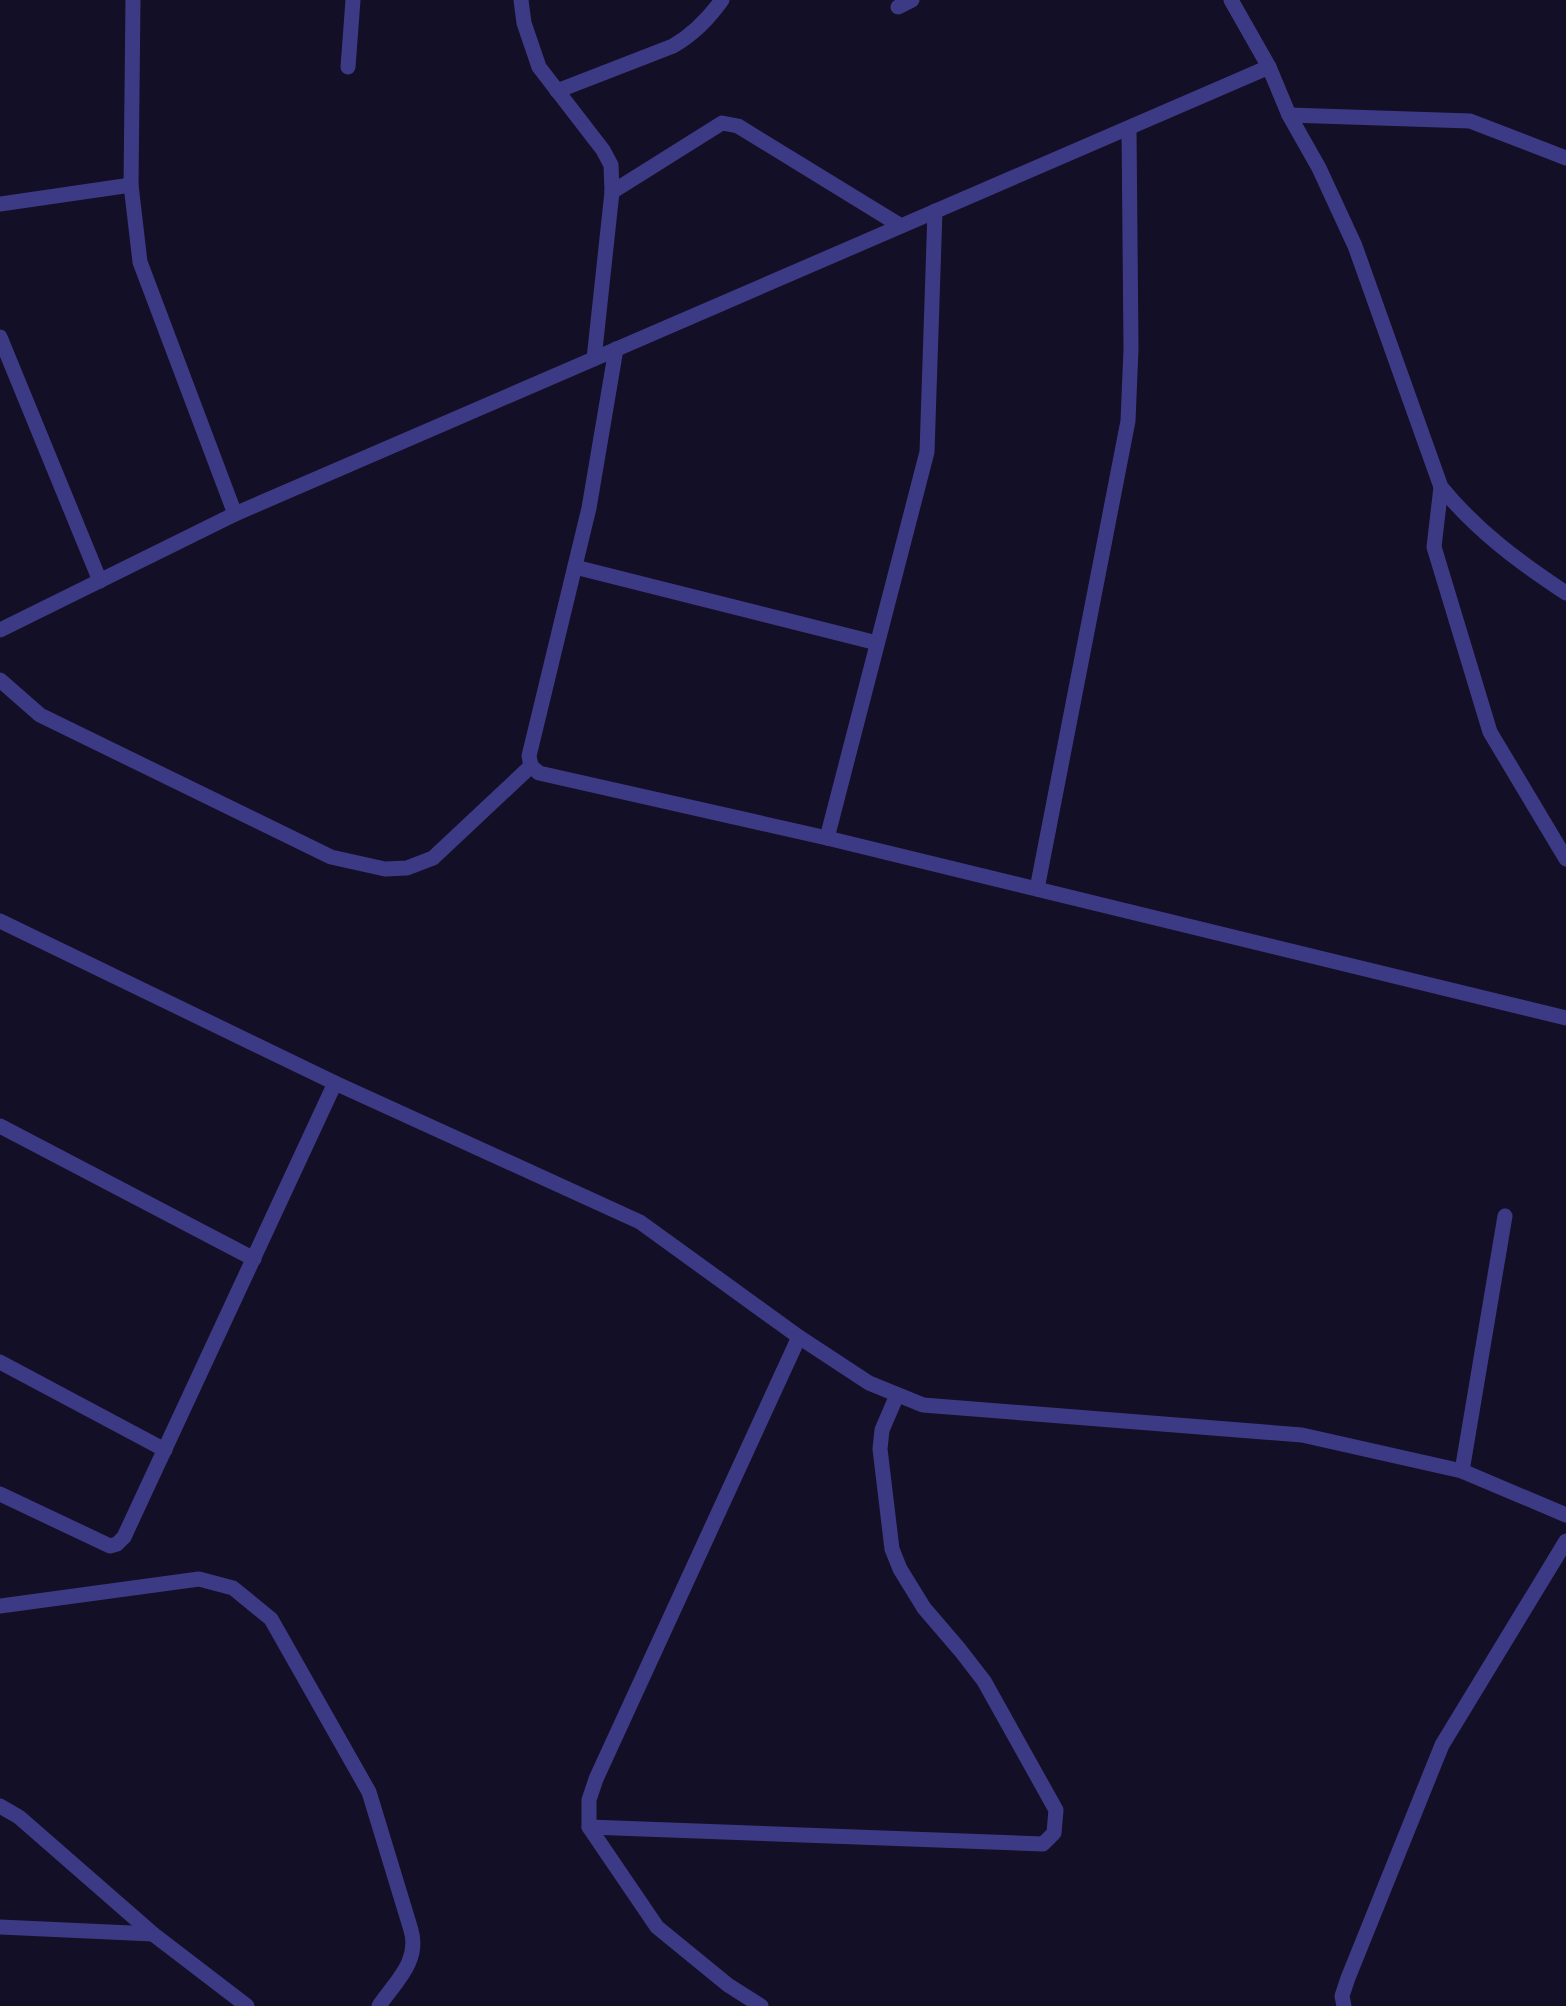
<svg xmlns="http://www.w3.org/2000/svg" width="1566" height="2006" font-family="Ubuntu,sans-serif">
<rect width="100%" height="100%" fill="#130f26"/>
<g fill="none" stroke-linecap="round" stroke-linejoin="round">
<g stroke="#3d3a85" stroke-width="15">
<polyline points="133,0 131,185 140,262 235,514"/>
<polyline points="521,0 524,23 539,67 603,150 611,165 612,192 594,359"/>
<path d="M1231 0 1269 67 1289 115 1319 168 1355 246 1441 487C1477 531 1519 562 1566 593"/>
<polyline points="898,7 912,0"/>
<polyline points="348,67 353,0"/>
<path d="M557 91 673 46C694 34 708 19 722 0"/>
<polyline points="1289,115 1470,121 1566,158"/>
<polyline points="612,192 722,123 738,126 901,226"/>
<polyline points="0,204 131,185"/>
<polyline points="0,337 100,581"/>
<polyline points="616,349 589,508 529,756 531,766 539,773 827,838 1566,1018"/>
<polyline points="1441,487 1434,547 1490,732 1566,859"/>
<polyline points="575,567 877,643"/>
<polyline points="0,630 235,514 1269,67"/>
<polyline points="0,680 40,715 331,857 385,869 407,868 433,858 531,766"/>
<polyline points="827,838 927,452 935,211"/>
<polyline points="1037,889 1128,421 1131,349 1129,128"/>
<polyline points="0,921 335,1083 640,1222 799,1337 869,1383 923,1405 1302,1435 1462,1471 1566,1515"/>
<polyline points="0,1126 254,1259"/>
<polyline points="0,1362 165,1450"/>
<polyline points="1462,1471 1505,1216"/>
<polyline points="0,1494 110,1546 117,1544 124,1537 335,1083"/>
<path d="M0 1606 199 1579 233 1588 271 1619 369 1792 411 1930C420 1961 396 1981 379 2006"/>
<polyline points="0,1806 19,1817 153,1934 247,2006"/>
<polyline points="589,1827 1043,1844 1054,1833 1056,1810 984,1681 960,1650 924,1608 900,1569 892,1549 880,1449 882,1430 897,1395"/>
<polyline points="0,1927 153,1934"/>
<polyline points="761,2006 728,1985 657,1927 589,1827 589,1800 596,1779 799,1337"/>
<polyline points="1344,2006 1342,1996 1348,1978 1442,1745 1566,1541"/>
</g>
</g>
</svg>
